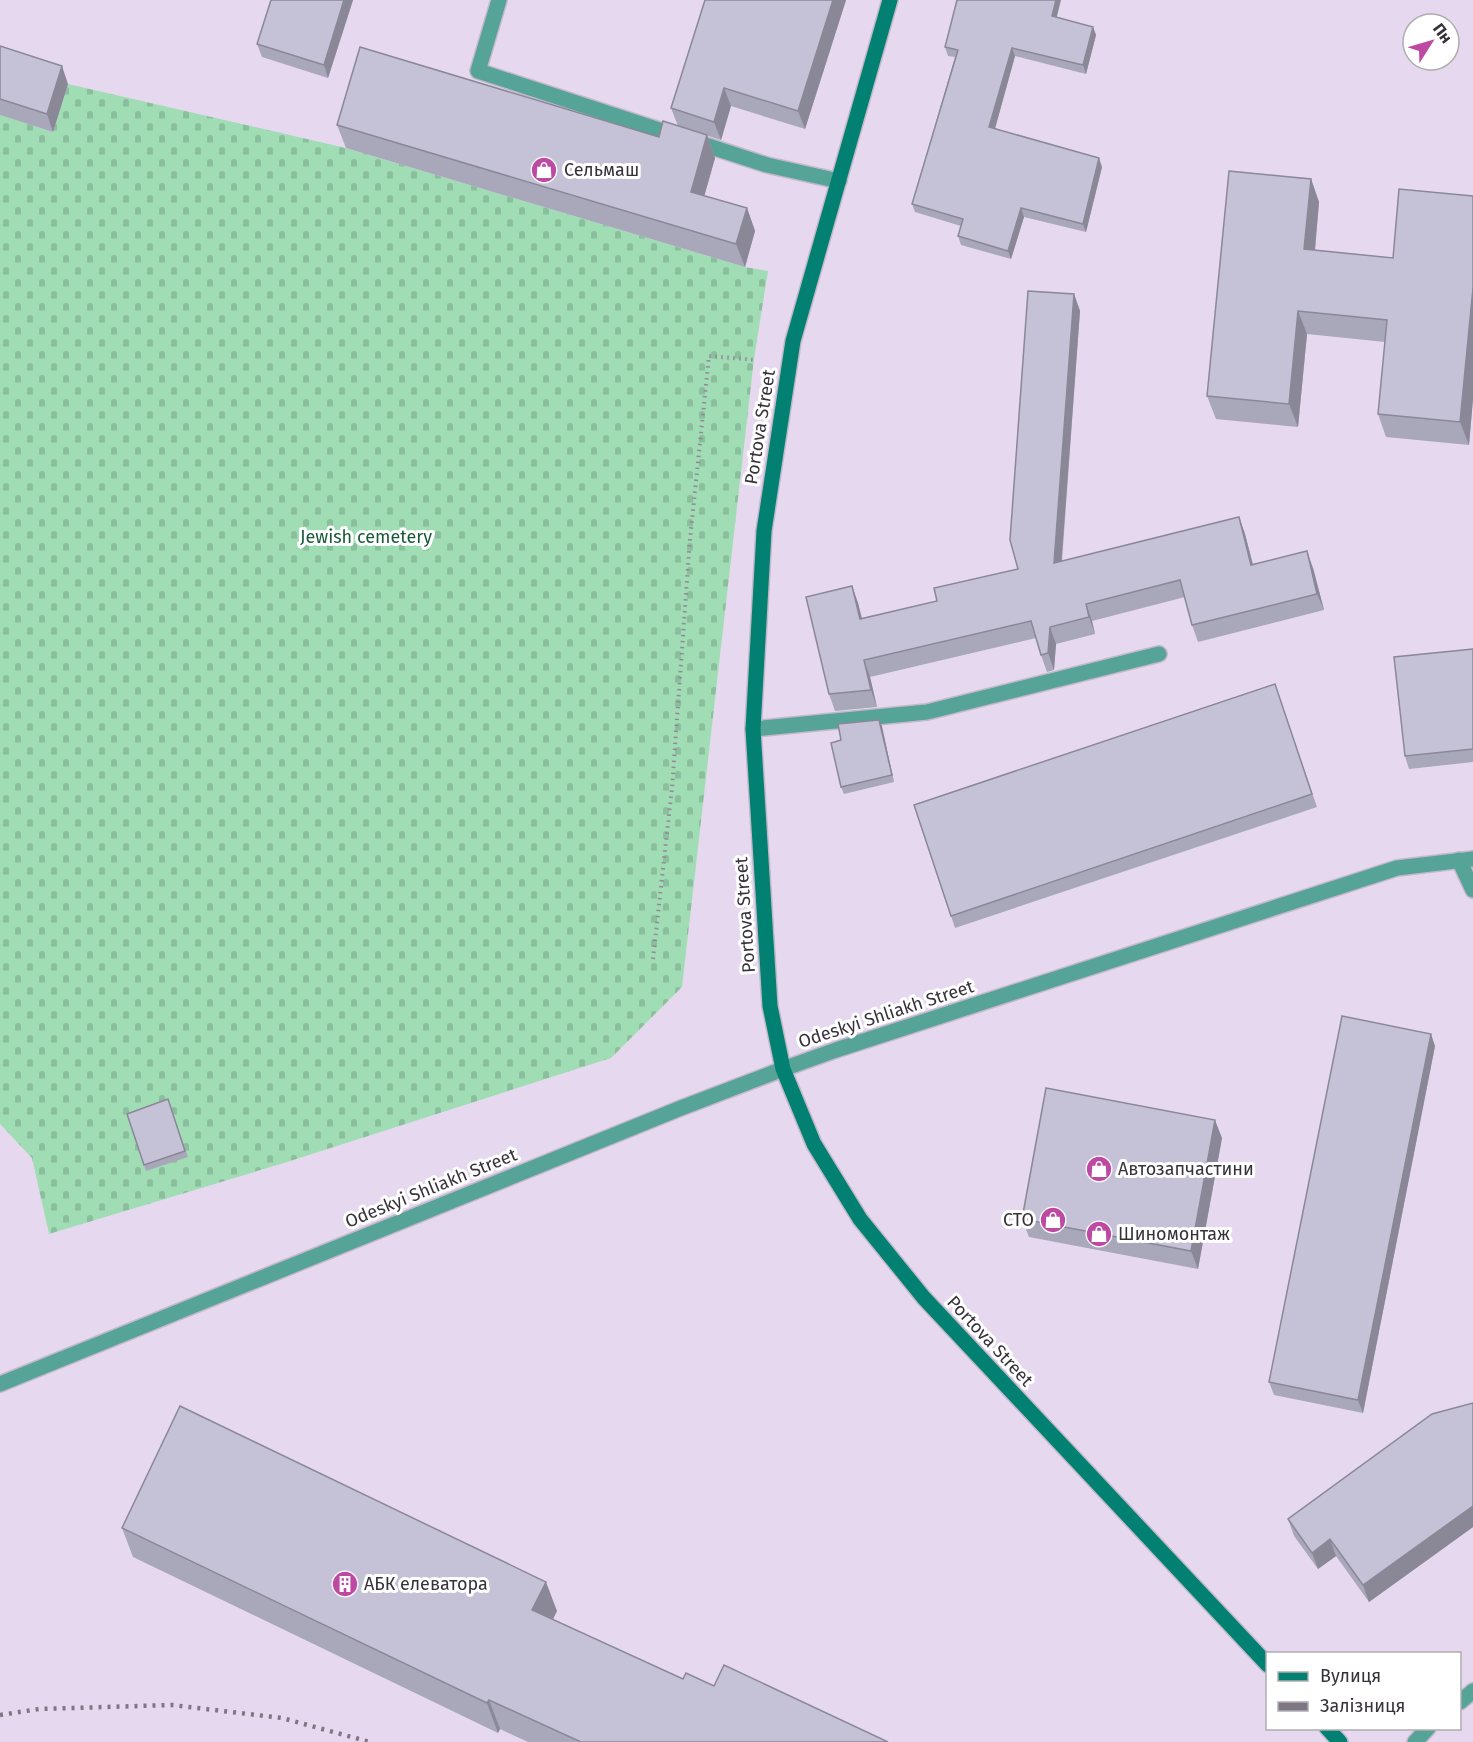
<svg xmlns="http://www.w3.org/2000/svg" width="1473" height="1742" font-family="'Fira Sans',sans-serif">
<defs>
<pattern id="cemetery-stones" width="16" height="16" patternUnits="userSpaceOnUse" patternTransform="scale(1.5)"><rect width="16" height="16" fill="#a0ddb4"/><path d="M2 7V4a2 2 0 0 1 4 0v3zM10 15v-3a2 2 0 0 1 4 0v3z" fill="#8abe9c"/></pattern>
</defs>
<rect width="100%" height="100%" fill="#e6d9ef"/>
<polygon fill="url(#cemetery-stones)" points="68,84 346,148 745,267 768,271 754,359 682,987 611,1058 287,1162 49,1234 32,1158 0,1124 0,115 53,132"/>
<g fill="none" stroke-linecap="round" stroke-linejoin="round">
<g stroke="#c3b8cb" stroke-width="18">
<g id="lane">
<polyline points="499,0 478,71 767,165 839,181"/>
<polyline points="753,729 927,712 1159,654"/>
<polyline points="1459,860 1473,890"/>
<polyline points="0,1384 681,1108 783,1069"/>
<polyline points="1460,1702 1473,1691"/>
<polyline points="1415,1742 1428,1728"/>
</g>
</g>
<g stroke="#c3b8cb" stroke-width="18">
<polyline id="street" points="783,1069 836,1050 1397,868 1473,859"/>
</g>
<g stroke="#c3b8cb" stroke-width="18">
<g id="secondary">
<polyline points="890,0 793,341 764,531 753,729 770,1006 783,1069 814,1144 860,1219 924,1298 1268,1665"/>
<polyline points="1327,1728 1340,1742"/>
</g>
</g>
<polyline stroke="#928998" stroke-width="4" stroke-dasharray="1.5 4.5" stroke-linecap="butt" points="653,959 672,788 690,539 709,356 756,360"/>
<use href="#lane" stroke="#56a397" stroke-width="15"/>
<use href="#street" stroke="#56a397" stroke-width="15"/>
<use href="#secondary" stroke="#028173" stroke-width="15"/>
<polyline stroke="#7f7684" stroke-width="4.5" stroke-dasharray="3 6" stroke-linecap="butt" points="0,1715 39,1709 172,1705 282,1718 370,1742"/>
</g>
<g fill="#a9a7ba">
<polygon points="353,0 328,78 262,57 257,44"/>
<polygon points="846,0 805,129 731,106 721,140 678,126 671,108"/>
<polygon points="1057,17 1093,27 1096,35 1086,74 1015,56 995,128 1102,167 1086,232 1024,217 1011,259 961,245 958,236 961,226 915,212 912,204 955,57 948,56 945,47"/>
<polygon points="0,46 68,84 53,132 0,115"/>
<polygon points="337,125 659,137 707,135 715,158 704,196 747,208 755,231 745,267 346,148"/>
<polygon points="1311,179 1319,202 1315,250 1393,258 1473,196 1473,399 1469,445 1386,437 1378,414 1385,342 1307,334 1298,427 1216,419 1207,396"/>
<polygon points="1074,294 1080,311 1062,561 1239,517 1245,534 1253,564 1313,568 1324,610 1198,642 1192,625 1185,597 1092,621 1095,634 1056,644 1054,670 1047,672 1041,655 1036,638 870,677 877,707 835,711 829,694 852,586 858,603 862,618 937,601 1018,569"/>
<polygon points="1473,649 1473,762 1409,769 1405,756"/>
<polygon points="1275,684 1317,807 955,928 951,916"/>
<polygon points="879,720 894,782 844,794 841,787 841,740"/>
<polygon points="1435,1046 1363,1413 1274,1395 1269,1382"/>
<polygon points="168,1099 188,1157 146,1171 127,1114"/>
<polygon points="1222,1138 1198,1269 1029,1237 1022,1219"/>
<polygon points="1473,1403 1473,1527 1369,1602 1336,1556 1318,1569 1294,1536 1288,1519"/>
<polygon points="122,1528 557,1611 553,1619 683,1679 714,1686 888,1742 528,1742 500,1729 498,1733 133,1557"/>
</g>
<g fill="#8a8897">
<polygon points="344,0 353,0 328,78 324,65"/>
<polygon points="833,0 846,0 805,129 798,111"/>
<polygon points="1056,0 1061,0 1055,24 1052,16"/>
<polygon points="1093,27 1096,35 1086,74 1083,65"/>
<polygon points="1012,48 1015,56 993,136 989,127"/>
<polygon points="62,66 68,84 53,132 47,114"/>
<polygon points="724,88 731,106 721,140 714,122"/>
<polygon points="707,135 715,158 699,215 691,192"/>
<polygon points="1099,158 1102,167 1086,232 1083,224"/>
<polygon points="1311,179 1319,202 1313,272 1304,249"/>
<polygon points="747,208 755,231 745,267 736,244"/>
<polygon points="1021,208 1024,217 1011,259 1008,251"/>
<polygon points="1473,288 1473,399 1469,445 1460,422"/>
<polygon points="1074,294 1080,311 1060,580 1054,563"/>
<polygon points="1298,311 1307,334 1298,427 1289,404"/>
<polygon points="1239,517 1245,534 1257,582 1251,565"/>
<polygon points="1307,551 1313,568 1324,610 1317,594"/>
<polygon points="852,586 858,603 866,636 860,619"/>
<polygon points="1086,604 1092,621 1095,634 1089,617"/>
<polygon points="1050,627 1056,644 1054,670 1048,653"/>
<polygon points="864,660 870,677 877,707 871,690"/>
<polygon points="879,720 882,726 894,782 892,775"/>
<polygon points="1431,1034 1435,1046 1363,1413 1358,1400"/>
<polygon points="1215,1120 1222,1138 1198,1269 1191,1251"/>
<polygon points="1473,1506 1473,1527 1369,1602 1363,1585"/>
<polygon points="1330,1539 1336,1556 1318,1569 1312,1553"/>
<polygon points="546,1582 557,1611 543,1639 532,1610"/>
<polygon points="489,1700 500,1729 498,1733 487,1703"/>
</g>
<g fill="#c5c2d8" stroke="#8a8897" stroke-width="1.5">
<polygon points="271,0 344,0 324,65 257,44"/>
<polygon points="705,0 833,0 798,111 724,88 714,122 671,108"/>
<polygon points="957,0 1056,0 1052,16 1093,27 1083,65 1012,48 989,127 1099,158 1083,224 1021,208 1008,251 958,236 963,219 912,204 958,50 945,47"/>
<polygon points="0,46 62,66 47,114 0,99"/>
<polygon points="360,47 659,137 663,121 707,135 691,192 747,208 736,244 337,125"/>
<polygon points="1229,171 1311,179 1304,249 1393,258 1399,189 1473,196 1473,288 1460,422 1378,414 1387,320 1298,311 1289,404 1207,396"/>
<polygon points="1028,291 1074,294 1054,563 1239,517 1251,565 1307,551 1317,594 1192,625 1180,580 1086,604 1089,617 1050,627 1048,653 1041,655 1031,621 864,660 871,690 829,694 806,597 852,586 860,619 937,601 934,588 1018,569 1010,540"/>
<polygon points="1473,649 1473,749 1405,756 1394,657"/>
<polygon points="1275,684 1312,794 951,916 914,805"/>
<polygon points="879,720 892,775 841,787 831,743 841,740 838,724"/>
<polygon points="1342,1016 1431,1034 1358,1400 1269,1382"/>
<polygon points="1046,1088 1215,1120 1191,1251 1022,1219"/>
<polygon points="168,1099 185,1151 144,1165 127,1114"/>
<polygon points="1473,1403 1473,1506 1363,1585 1330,1539 1312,1553 1288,1519 1432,1414"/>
<polygon points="180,1406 546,1582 532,1610 683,1679 686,1673 714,1686 724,1665 888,1742 581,1742 489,1700 487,1703 122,1528"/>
</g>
<defs>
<g id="shop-disc" transform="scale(1.35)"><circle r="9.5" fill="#bd49a3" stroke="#fff"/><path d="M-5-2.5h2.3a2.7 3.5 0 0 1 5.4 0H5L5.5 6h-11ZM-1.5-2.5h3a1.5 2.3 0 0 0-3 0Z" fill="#fff"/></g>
<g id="building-disc" transform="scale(1.35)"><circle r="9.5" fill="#bd49a3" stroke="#fff"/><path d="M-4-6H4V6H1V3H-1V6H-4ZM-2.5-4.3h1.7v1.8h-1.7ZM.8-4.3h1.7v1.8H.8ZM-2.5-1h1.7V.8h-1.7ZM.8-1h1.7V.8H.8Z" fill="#fff"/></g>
</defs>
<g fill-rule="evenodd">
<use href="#shop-disc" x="544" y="170"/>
<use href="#shop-disc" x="1099" y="1169"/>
<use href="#shop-disc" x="1053" y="1220"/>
<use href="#shop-disc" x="1099" y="1234"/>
<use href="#building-disc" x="345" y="1584"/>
</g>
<g text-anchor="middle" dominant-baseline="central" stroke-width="6" stroke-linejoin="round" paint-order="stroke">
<g font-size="18" fill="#37323a" stroke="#fff" text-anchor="start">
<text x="564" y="170">Сельмаш</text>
<text x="1118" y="1169">Автозапчастини</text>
<text x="1034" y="1220" text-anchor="end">СТО</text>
<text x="1118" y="1234">Шиномонтаж</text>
<text x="364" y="1584">АБК елеватора</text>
</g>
<g font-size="18" fill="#37323a" stroke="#fff">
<text transform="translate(760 427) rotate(-81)">Portova Street</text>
<text transform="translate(745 915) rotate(-94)">Portova Street</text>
<text transform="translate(886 1014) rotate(-18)">Odeskyi Shliakh Street</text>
<text transform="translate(431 1188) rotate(-22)">Odeskyi Shliakh Street</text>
<text transform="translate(990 1341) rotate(47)">Portova Street</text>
</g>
<g font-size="18" fill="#195a36" stroke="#fff">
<text x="366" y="537">Jewish cemetery</text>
</g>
</g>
<rect x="1266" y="1652" width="195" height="78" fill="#ffffff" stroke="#afadb0" stroke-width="1.5"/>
<rect x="1278" y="1672" width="30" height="9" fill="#028173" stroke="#afadb0" stroke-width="1.5"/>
<text x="1320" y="1682" font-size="18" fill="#37323a">Вулиця</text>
<rect x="1278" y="1702" width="30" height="9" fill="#7f7684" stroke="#afadb0" stroke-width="1.5"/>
<text x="1320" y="1712" font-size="18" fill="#37323a">Залізниця</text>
<g transform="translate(1431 42) rotate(53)"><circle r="28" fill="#ffffff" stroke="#afadb0" stroke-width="1.5"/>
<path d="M0-4.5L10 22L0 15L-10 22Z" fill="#bd49a3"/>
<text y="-9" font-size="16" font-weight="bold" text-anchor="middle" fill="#37323a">Пн</text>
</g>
</svg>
